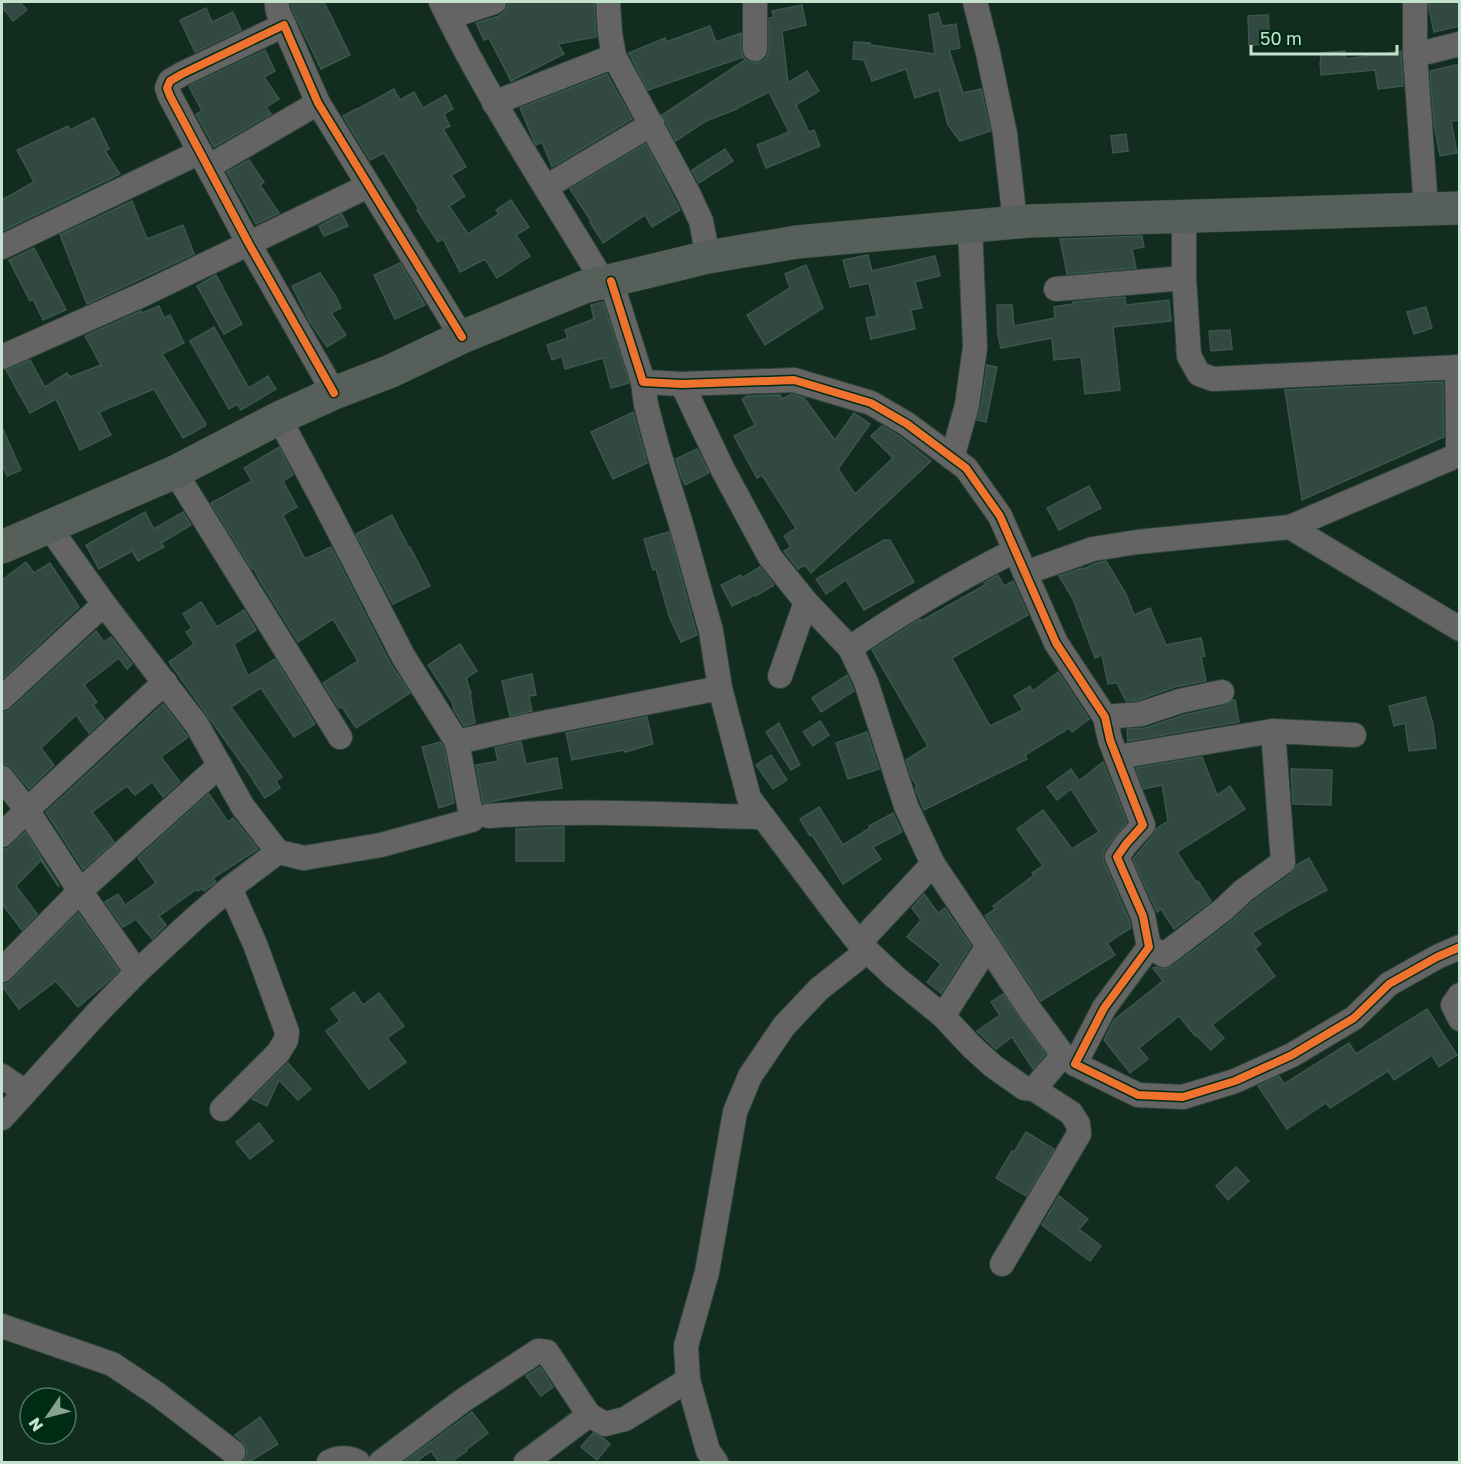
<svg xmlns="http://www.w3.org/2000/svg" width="1461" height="1464" font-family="'Golos Text',sans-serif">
<rect width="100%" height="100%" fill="#122c1f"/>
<g fill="#324941" stroke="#3b564d" stroke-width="1.5">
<polygon points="2,2 20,2 27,10 13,21 2,7"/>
<polygon points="291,2 324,2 350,55 321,69 293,11"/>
<polygon points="508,2 594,2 596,37 558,44 564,54 511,81 489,38 484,40 476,23 499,16 504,12 508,5"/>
<polygon points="1429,2 1460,2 1460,26 1434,32 1429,9"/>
<polygon points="802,5 806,25 782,31 788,83 807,71 819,91 796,105 809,132 814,130 820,146 766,168 757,145 789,132 769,92 737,108 737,109 706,121 676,141 662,115 745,60 743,57 747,61 754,63 763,61 767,57 769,50 769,18 774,17 772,11"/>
<polygon points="206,8 212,22 233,12 241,30 195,52 180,20"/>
<polygon points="938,13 942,26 956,24 960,48 949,50 963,93 981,89 990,131 960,141 948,125 939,90 915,98 906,69 872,81 864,60 853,59 854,42 870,43 870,45 935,54 929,15"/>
<polygon points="1268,15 1270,44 1249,45 1248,16"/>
<polygon points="710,26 716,42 741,33 741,49 743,57 648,90 629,53 665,38 666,42"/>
<polygon points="265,50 275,71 264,77 279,99 266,107 271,114 214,147 196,114 202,111 189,86"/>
<polygon points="1345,51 1346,59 1401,51 1403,86 1378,89 1375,70 1321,75 1320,62 1321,62 1320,53"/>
<polygon points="1460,64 1460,120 1451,121 1457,153 1440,156 1434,124 1430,71"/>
<polygon points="607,74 632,119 552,167 542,142 536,145 534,141 520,108"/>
<polygon points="394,89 400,100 414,92 423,108 446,95 453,109 444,114 450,126 443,129 466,167 451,175 465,196 449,206 468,234 499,214 496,210 511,200 529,227 516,235 530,256 497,278 485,259 460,272 443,239 438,242 417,210 419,209 384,153 370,160 343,116 356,109 356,110"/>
<polygon points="94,118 109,149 105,151 120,174 2,231 2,200 34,182 17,150 68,126 70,130"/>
<polygon points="1126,134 1128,151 1113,153 1111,136"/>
<polygon points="646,144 680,210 652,227 645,215 603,243 590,222 591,221 570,189"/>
<polygon points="725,149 733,161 699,183 692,170"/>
<polygon points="249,160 264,182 260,185 279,213 256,224 227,172"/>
<polygon points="132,201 147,239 183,225 194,254 87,304 60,235"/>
<polygon points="342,214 348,226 324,236 319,226"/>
<polygon points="1142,236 1144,247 1132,249 1136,268 1067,274 1060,239"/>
<polygon points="34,248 66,310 43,320 33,299 30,301 9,260"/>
<polygon points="868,255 872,271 935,256 940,276 915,282 922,308 911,310 915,329 871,339 866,318 877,316 869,283 850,287 843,260"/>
<polygon points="400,263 425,305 395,319 374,275"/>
<polygon points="806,265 823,308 765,345 747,315 790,288 785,274"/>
<polygon points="320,273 336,297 341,308 331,313 346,335 327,347 310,322 292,286"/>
<polygon points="216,275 242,324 224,334 197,286"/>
<polygon points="1125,297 1126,305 1169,300 1171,321 1113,327 1120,390 1085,394 1081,357 1054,360 1052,338 1001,348 998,335 997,305 1012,305 1014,326 1055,318 1054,307 1073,304 1073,302"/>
<polygon points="603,302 629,383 611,388 603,358 565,369 562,356 552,360 547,345 568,338 565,330 594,319 591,305"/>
<polygon points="159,306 164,318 170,315 184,343 162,354 206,424 205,426 183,438 154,389 99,412 111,435 80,450 56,399 30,413 6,370 30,360 45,387 67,373 70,377 101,365 85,336 141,311 142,313"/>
<polygon points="1426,307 1432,328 1414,334 1407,312"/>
<polygon points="214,327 249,388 268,376 276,389 241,410 237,404 229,409 190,341"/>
<polygon points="1230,330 1232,349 1211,351 1209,331"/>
<polygon points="987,365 997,367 986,422 977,420 981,407"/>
<polygon points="1443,382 1444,437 1302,500 1285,390"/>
<polygon points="792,394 804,398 835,440 854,413 870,424 838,469 855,494 893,458 871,436 882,426 899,436 931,461 811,573 805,565 798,569 784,551 791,547 784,536 796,528 762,475 757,478 734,436 755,425 742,399 747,396 780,395 782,399"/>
<polygon points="633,412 647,463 613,479 591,432"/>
<polygon points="2,427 21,470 7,476 2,464"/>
<polygon points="279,447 293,475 283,481 297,507 283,515 305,559 331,547 390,663 410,693 356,728 342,707 339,708 323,683 358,661 333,619 298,642 260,581 254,569 252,569 211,503 252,481 244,468"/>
<polygon points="697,449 709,473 685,485 681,476 676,459"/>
<polygon points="1089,486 1101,508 1059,530 1047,508"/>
<polygon points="145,512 154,529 183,512 191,525 161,543 164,547 138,561 132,551 99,569 86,545"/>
<polygon points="392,515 409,548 410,547 430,586 393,604 356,534"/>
<polygon points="669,532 697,635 681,642 669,616 656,569 653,570 644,539"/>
<polygon points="884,540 890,540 914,582 864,610 846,580 826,594 816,579"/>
<polygon points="1106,561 1126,594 1134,615 1150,608 1166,645 1201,638 1205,656 1201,657 1206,681 1175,687 1138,700 1126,701 1117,683 1108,684 1102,655 1095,658 1073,599 1059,576 1082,568 1083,569 1097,563"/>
<polygon points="26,562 34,573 50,563 79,607 2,679 2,580"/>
<polygon points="760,567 774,585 756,596 755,595 732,606 721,585 741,575 742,578"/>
<polygon points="998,575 1004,586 1013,581 1028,615 952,658 990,726 1023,710 1014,696 1030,686 1033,691 1058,672 1089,719 1072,732 1069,728 1025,755 1027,759 924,810 915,788 917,787 912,778 906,760 928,746 872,650 920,619 921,621 985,585 984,583"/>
<polygon points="201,602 217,627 244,610 256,630 234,644 248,676 275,659 315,724 294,737 261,688 231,707 282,777 276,781 280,788 265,798 254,782 255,782 169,662 194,644 186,632 192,628 183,614"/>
<polygon points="96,631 104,642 111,637 132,664 127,669 119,658 84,685 97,702 93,705 104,719 89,733 76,715 41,748 54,765 29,789 13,769 8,765 2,764 2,712 6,712 12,708"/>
<polygon points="460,644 477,671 466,678 471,693 470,693 475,723 464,726 454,710 452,702 428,665"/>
<polygon points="532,674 536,695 529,696 532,711 510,716 502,681"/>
<polygon points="847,675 854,691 821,712 812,698"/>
<polygon points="1425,697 1433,724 1436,748 1409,751 1405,723 1394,726 1389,706"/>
<polygon points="1233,700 1235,700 1239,722 1128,741 1127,729 1145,728 1184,715 1225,706"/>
<polygon points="163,704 188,737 161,757 180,782 163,797 152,782 135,795 127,786 92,812 114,842 83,869 46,812"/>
<polygon points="647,717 653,744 625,752 624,750 572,760 566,733"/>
<polygon points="820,721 829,735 813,746 803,732"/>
<polygon points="779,723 800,765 791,770 766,732"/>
<polygon points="867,732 879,769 848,779 836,743"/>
<polygon points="440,742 444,747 454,803 439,808 422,747"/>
<polygon points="521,742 526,764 557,758 562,788 483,803 476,765 498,761 495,748"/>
<polygon points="771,755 787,780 773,789 756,765"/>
<polygon points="1202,757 1217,795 1230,786 1245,809 1177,852 1196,882 1198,881 1211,901 1174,929 1161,909 1157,912 1133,859 1154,834 1156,829 1168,821 1162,785 1144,789 1136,768"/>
<polygon points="1103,762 1127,822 1105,849 1103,855 1104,862 1129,920 1131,928 1107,943 1115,955 1041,1001 985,916 995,909 993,906 1034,875 1032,873 1043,866 1017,829 1043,810 1072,849 1099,832 1071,789 1057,800 1047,787 1071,769 1079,781"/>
<polygon points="1291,769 1332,770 1331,805 1293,804"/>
<polygon points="209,794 228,822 233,818 258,849 213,878 216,882 204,891 202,888 198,891 197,889 159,916 166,925 152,939 136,919 123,927 105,902 118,894 125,905 156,883 138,858"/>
<polygon points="819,807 843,845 870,828 869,826 893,813 902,832 873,847 881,859 843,884 812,835 810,836 800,819"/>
<polygon points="564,827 564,861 516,861 516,829"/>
<polygon points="25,832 59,886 58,886 41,860 16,886 37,914 22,930 2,904 2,849 6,849 12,845"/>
<polygon points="1309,858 1327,890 1293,908 1252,933 1261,944 1255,949 1275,976 1212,1025 1224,1038 1211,1050 1196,1035 1195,1036 1179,1016 1139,1048 1148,1059 1130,1073 1104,1040 1114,1020 1163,981 1153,968 1155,967 1166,969 1173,966 1233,920 1252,902 1291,874 1296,865"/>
<polygon points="924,894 938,913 945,908 971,946 941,993 927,982 941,964 907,937 921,920 912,908"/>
<polygon points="78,913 119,971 103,986 78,1007 56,981 19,1009 2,986 2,984 6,984 12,980"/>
<polygon points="354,992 363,1005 379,993 404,1026 387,1038 406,1062 369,1089 326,1031 340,1021 331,1009"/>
<polygon points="1003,994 1045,1054 1033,1069 1012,1037 996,1049 977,1031 1000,1015 991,1002"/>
<polygon points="1427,1009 1457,1055 1439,1067 1432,1055 1394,1080 1388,1071 1330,1108 1326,1103 1287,1129 1258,1086 1279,1076 1284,1084 1349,1043 1356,1054"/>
<polygon points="288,1063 311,1089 298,1100 279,1080 267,1106 252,1099"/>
<polygon points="259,1123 273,1141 250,1159 236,1142"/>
<polygon points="1026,1132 1054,1149 1026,1196 996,1178 1012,1151 1014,1152"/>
<polygon points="1236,1167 1249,1181 1228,1200 1216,1186"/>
<polygon points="1059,1196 1088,1219 1079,1229 1101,1246 1090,1261 1042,1225"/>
<polygon points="540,1367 553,1387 541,1396 526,1376"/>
<polygon points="472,1412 488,1433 466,1450 467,1451 451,1462 439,1462 431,1451 416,1462 404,1462"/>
<polygon points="260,1417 278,1444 249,1462 242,1462 247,1454 246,1447 242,1441 235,1435"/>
<polygon points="593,1433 602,1437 610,1444 597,1460 581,1447"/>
</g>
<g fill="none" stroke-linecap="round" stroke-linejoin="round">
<g stroke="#31473b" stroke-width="26">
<g id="minor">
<path d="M277 2C276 10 281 18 284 25"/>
<path d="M441 2C488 99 548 190 604 283"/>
<polyline points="608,2 610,33 614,56 689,195 701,221 708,257"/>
<polyline points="755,2 755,49"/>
<polyline points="975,2 988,53 1005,134 1015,222"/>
<polyline points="1415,2 1415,55 1426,208"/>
<polyline points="449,17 494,2"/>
<polyline points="1415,55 1460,44"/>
<polyline points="494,103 614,56"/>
<polyline points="208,167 318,103"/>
<polyline points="546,187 652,124"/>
<polyline points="1184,216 1184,278 1189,356 1199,374 1213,379 1460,367"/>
<polyline points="2,247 200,152"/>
<polyline points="611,281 643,382 682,384 794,380 871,403 907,424 966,468 1000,516 1056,643 1105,717 1110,740 1143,825 1126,844 1117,857 1143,916 1149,947 1104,1008 1075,1064 1138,1095 1183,1097 1235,1081 1292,1055 1354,1018 1389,984 1437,957 1460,947"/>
<polyline points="1056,289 1184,278"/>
<polyline points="2,357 144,294 368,186"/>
<polyline points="643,382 646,405 658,450 681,524 711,631 720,688 749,798 836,914 859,943 895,977 943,1016 988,946"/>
<polyline points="682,384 723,470 770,557 806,602 850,648 866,682 906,806 933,864 859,943"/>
<polyline points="334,393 249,244 170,96 167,88 170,81 182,74 284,25 318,103 462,337"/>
<polyline points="279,418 327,508 403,656 457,742 528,726 720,688"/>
<polyline points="952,458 967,405 975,347 970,226"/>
<polyline points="175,472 340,737"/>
<polyline points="1290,527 1449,459 1457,454 1458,446 1457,367"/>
<polyline points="1025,573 1093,549 1137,542 1290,527 1460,629"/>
<path d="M850 648C902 612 957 580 1014 551"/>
<polyline points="780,676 806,602"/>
<polyline points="2,698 104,604"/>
<polyline points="1105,717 1141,714 1180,701 1222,692"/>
<polyline points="1117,757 1273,731 1354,735"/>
<polyline points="2,778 27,810 2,835"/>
<path d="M488 816C580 809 672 815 763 817"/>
<polyline points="278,852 304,858 381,845 472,820 457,742"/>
<polyline points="933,864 988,946 1030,1010 1063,1055"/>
<polyline points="1149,947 1164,955 1224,909 1243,891 1283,862 1273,731"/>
<polyline points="2,970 80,891 220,765"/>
<polyline points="137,972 80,891 27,810 165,682"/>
<polyline points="1460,995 1453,1005 1460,1019"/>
<polyline points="943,1016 971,1046 993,1066 1024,1088 1034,1089"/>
<polyline points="2,1076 25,1092"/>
<polyline points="222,1109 278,1053 286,1040 287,1032 255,944 230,888"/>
<polyline points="2,1118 98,1012 137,972 194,919 230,888 278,852 243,807 197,725 104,604 49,527"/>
<polyline points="1002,1264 1079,1134 1078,1124 1071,1113 1034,1089 1063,1055 1075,1064"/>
<polyline points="2,1326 112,1364 157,1394 233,1452"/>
<polyline points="688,1380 708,1451 716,1462"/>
<polyline points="589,1415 605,1424 625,1419 688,1380 686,1346 707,1272 735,1112 750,1076 784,1026 819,989 867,951"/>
<path d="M329 1462C338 1457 349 1457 358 1462"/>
<polyline points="381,1462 462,1401 538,1351 547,1352 589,1415 526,1462"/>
</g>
</g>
<g stroke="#31473b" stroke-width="34">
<polyline id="secondary" points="2,547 175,472 279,418 334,393 391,371 462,337 584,287 708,257 797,242 1029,221 1460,208"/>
</g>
<use href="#minor" stroke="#646465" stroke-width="24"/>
<use href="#secondary" stroke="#575f5b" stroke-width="33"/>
<g stroke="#002c16" stroke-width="11">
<g id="cycleway">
<polyline points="611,281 643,382 682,384 794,380 871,403 907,424 966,468 1000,516 1056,643 1105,717 1110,740 1143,825 1126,844 1117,857 1143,916 1149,947 1104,1008 1075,1064 1138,1095 1183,1097 1235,1081 1292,1055 1354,1018 1389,984 1437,957 1460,947"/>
<polyline points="334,393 249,244 170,96 167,88 170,81 182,74 284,25 318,103 462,337"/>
</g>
</g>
<use href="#cycleway" stroke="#ef722f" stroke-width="8"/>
</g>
<rect width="1461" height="1464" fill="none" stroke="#c4e2ce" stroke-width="6"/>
<g transform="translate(48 1416) rotate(235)"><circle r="28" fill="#002c16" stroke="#4e7560" stroke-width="1.5"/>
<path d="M0-4.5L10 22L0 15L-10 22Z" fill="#86a291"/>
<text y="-9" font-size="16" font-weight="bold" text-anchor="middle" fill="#c4e2ce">N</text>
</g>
<path d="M1251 45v9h146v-9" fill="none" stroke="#c4e2ce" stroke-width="3"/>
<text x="1260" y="45" font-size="18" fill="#c4e2ce" stroke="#002c16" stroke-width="4.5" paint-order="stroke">50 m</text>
</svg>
